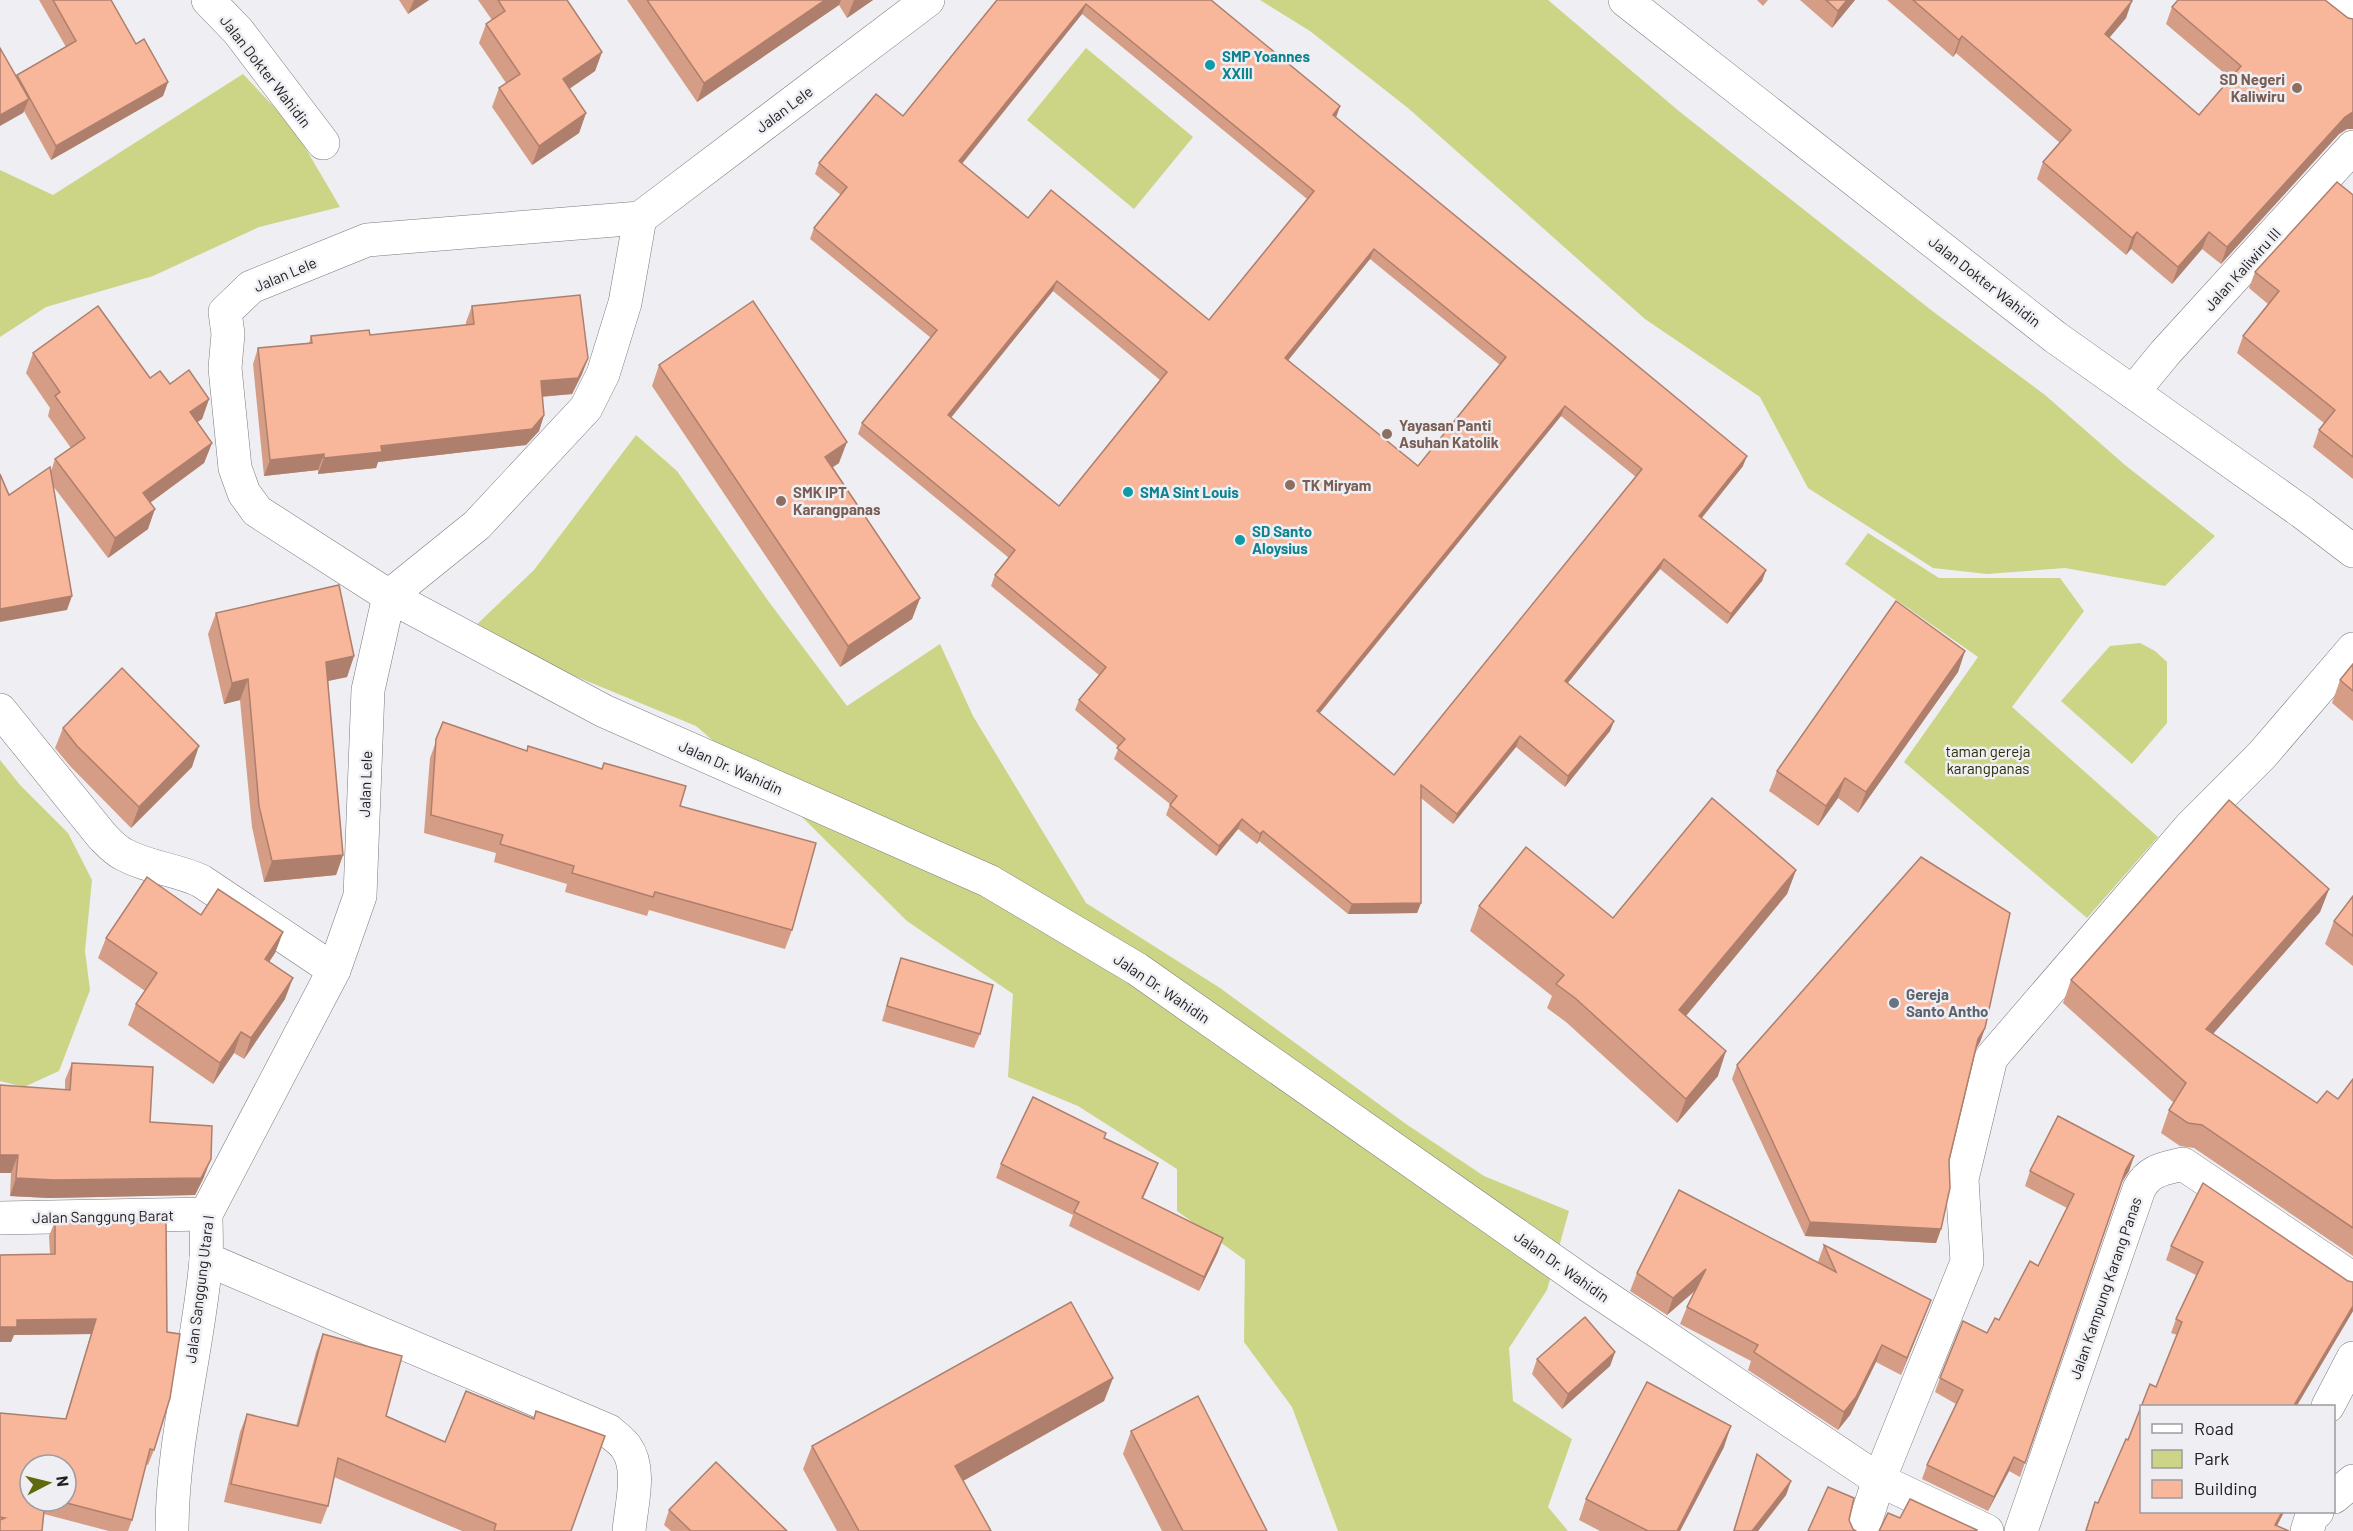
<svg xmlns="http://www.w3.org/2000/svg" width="2353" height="1531" font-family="Barlow,sans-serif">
<rect width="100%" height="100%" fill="#eeeef3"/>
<g fill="#ccd585">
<polygon points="1260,0 1548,0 1680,112 1931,310 2045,395 2125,465 2215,536 2165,586 2065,568 1987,574 1933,568 1808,488 1760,397 1645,319 1408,108 1310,31"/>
<polygon points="1086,48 1193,137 1134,209 1027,120"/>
<polygon points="243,74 293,127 340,207 259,227 153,276 46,307 0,337 0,170 53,195"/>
<polygon points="636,435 677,471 769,602 847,706 940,644 973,716 1086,903 1220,988 1406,1124 1484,1176 1569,1211 1547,1290 1509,1348 1513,1401 1572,1439 1548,1507 1568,1531 1338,1531 1292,1407 1244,1342 1245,1260 1177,1211 1177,1169 1078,1106 1008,1077 1013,994 907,921 802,817 696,726 543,663 471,630 534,570"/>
<polygon points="1868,533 1939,578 2060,578 2084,611 2012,707 2158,837 2087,918 1904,762 1978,657 1845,564"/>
<polygon points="2140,643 2155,651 2167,662 2167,723 2132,764 2061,701 2110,646"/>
<polygon points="0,760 20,785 68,833 92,880 85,951 90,990 59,1071 24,1087 0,1081"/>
</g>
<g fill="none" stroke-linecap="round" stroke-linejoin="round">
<g stroke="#7b7a7f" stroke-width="34">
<g id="street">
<polyline points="208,0 238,31 323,143"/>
<polyline points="2328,0 2353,20"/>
<polyline points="640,218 625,303 603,374 586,408 477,525 389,596 257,511 244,493 235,468 225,368 228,334 225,312 251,287 367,240 640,218 928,0"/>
<polyline points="2133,392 2165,353 2353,147"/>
<path d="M0 710 102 836C108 842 115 850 123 854 148 868 176 869 201 881L334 970"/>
<polyline points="0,1218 206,1214"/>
<path d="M206 1259 609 1431C614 1436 622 1441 626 1447 642 1469 631 1506 629 1531"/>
<polyline points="2328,1406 2353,1358"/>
<polyline points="2334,1497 2353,1481"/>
<path d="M172 1531C172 1440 198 1351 206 1260 207 1245 206 1229 206 1214L334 970 360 896 368 690 389 596 604 711 989 881 1137 969 1588 1285 1879 1480 1987 1531"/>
<polyline points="1862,1531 1879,1480 1967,1262 1962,1179 1991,1058 2190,827 2262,755 2353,649"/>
<path d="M2021 1531 2139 1189C2149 1170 2163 1169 2183 1164L2353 1279"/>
<polyline points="2307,1531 2312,1515 2317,1512"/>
</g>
</g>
<g stroke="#7b7a7f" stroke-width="34">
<polyline id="highway" points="1625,0 2055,337 2302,512 2353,551"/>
</g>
<use href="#street" stroke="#fff" stroke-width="33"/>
<use href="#highway" stroke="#fff" stroke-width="33"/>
</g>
<g fill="#d59d85" fill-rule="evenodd">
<polygon points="39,0 111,0 136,44 168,82 163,96 51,160 24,111 23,113 16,77 17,75 66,47"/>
<polygon points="399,0 429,0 408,14"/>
<polygon points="478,0 567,0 602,52 595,71 569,89 586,113 579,133 532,165 492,107 499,88 506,83 479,43 486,24 492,20"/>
<polygon points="627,0 873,0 847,18 839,5 697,102"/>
<path d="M997 0H1211L1340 106 1336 118 1743 466 1702 518 1766 570 1762 581 1727 624 1660 569 1568 683 1614 721 1610 731 1565 787 1516 747 1453 824 1421 798V903L1417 913 1348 914 1259 841 1257 844 1238 829 1216 856 1166 815 1170 804 1114 759 1119 747 1075 710 1079 700 1099 675 991 586 995 575 1009 558 858 434 862 423 931 338 810 239 814 228 841 195 815 174 819 163 903 116ZM1082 14 1307 199 1209 320 1028 218 962 164ZM1370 259 1500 365 1418 466 1288 360ZM1053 291 1160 380 1059 506 951 418ZM1561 416 1636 477 1394 775 1320 713Z"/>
<polygon points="1757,0 1768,0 1763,6"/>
<polygon points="1800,0 1855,0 1832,28"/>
<polygon points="1887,0 2130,0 2126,18 2109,38 2199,115 2230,78 2166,24 2172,7 2348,18 2353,19 2353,129 2347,129 2339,134 2221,264 2202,249 2172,284 2131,249 2126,255 2037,179 2043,162 2060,143 1956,53 1953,57"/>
<polygon points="2353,195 2353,479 2313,447 2319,430 2324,423 2237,353 2243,336 2268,304 2249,288 2255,272"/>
<polygon points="472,306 588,358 582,374 572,394 542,397 544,415 539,431 526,445 378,462 376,468 318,474 318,470 264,476 253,364 258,348 309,343 311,336 370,335 466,325 466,322"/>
<polygon points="33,353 150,378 170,384 209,399 202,419 197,422 212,443 204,463 150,503 148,529 108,558 53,486 67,610 9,495 51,471 55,459 71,448 48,416 50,408 26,373"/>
<polygon points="659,365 839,463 833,467 920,598 912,619 840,667 652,386"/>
<polygon points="216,613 354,656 347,677 328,681 343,855 336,875 264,882 252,827 240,700 224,704 208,634"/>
<polygon points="1965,651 1958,672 1858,813 1838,798 1818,826 1769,791 1777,771"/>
<polygon points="2353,664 2353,721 2332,703 2340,680"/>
<polygon points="443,722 680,806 792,930 785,949 649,910 647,916 565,892 567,884 494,862 496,853 424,833 430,758"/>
<polygon points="63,728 192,767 131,828 70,766 55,748"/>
<polygon points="1796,870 1787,894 1686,1016 1718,1076 1677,1123 1566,1022 1547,1008 1552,996 1470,931 1479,906 1613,918"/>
<polygon points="2329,889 2320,912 2213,1034 2317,1103 2338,1099 2353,1079 2353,1256 2194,1148 2180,1146 2161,1133 2169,1110 2174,1103 2063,1003 2071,980"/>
<polygon points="2353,896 2353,966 2325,944 2334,921"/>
<polygon points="201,915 283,932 275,953 269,962 285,999 244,1059 234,1053 213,1084 128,1025 136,1004 145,991 98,958 106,938"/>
<polygon points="901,958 980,1034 974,1048 882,1021 896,972"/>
<polygon points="1985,1028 1980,1042 1976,1049 1949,1160 1941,1229 1936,1243 1805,1236 1732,1079 1737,1065"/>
<polygon points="72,1063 150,1122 204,1177 195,1195 49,1198 10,1196 11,1173 0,1173 65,1089 65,1080"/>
<polygon points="1106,1133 1104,1138 1153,1176 1143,1198 1223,1238 1218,1252 1199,1291 1069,1226 1073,1215 996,1178 1001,1164"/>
<polygon points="2134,1156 2129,1171 2122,1182 2020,1477 2009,1471 1988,1511 1922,1479 1927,1465 1956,1404 1935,1392 1940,1378 1987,1333 1999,1320 2038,1266 2067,1208 2025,1186 2030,1171"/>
<polygon points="2203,1183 2348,1281 2353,1282 2353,1311 2296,1407 2142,1407 2142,1512 2284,1512 2277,1526 2289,1531 2085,1531 2095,1502 2098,1503 2126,1439 2128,1440 2150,1384 2156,1387 2177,1335 2171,1333 2176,1319 2196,1275 2166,1260 2171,1246"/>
<path d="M166 1219 167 1332 180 1334 170 1398 154 1450 148 1465 146 1464 132 1520 128 1531H109L44 1514 42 1531H0V1413L65 1419 91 1334 14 1335 11 1342H0V1255L50 1254 49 1236 55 1221ZM30 1465H66V1501H30Z"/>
<polygon points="1824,1245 1924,1318 1901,1375 1876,1362 1850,1415 1838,1430 1748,1370 1751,1361 1680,1324 1687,1307 1695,1291 1667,1315 1630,1291 1637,1273 1818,1262"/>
<polygon points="323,1334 386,1416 571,1531 462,1531 334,1477 328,1506 321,1524 224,1502 240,1432 247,1414 296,1426 316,1352"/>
<polygon points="1615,1352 1610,1366 1562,1409 1532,1374 1537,1359"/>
<polygon points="1113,1378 1104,1401 963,1481 991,1531 837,1531 803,1469 812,1446"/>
<polygon points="1131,1431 1267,1531 1162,1531 1123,1454"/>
<polygon points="1724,1447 1680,1531 1600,1531 1579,1520 1586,1499"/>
<polygon points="1757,1454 1791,1481 1786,1495 1758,1531 1733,1531"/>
<polygon points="669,1510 787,1531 671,1531 664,1525"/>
</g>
<g fill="#ae7f6c">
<polygon points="414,0 429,0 408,14"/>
<polygon points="825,0 841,0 839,5 697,102 704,83"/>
<polygon points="854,0 873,0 847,18"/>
<polygon points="1847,0 1855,0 1832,28 1838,11"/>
<polygon points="2132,1 2126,18 2098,51 2105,34"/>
<polygon points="1086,4 1082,14 955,172 959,161"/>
<polygon points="1962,36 1956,53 1953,57 1959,40"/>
<polygon points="602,52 595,71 556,98 563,79"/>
<polygon points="168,82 163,96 51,160 56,146"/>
<polygon points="29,99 23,113 0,126 0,115"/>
<polygon points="1340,106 1336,117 1329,126 1333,115"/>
<polygon points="2353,112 2353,129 2347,129 2339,134 2221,264 2227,247 2345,117"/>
<polygon points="586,113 579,133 532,165 539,146"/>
<polygon points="2137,232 2131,249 2126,255 2132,238"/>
<polygon points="2209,232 2202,249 2172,284 2178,267"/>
<polygon points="1374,249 1370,259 1282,368 1285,358"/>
<polygon points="1057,281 1053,291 944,426 948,415"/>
<polygon points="588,358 582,374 572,394 535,397 541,381"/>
<polygon points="209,399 202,419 183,432 190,412"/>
<polygon points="1565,406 1561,416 1313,721 1317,711"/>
<polygon points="544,415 539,431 526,445 378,462 376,468 318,474 324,458"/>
<polygon points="847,442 839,463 818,477 825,457"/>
<polygon points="212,443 204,463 136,513 143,493"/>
<polygon points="324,454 318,470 264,476 270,460"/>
<polygon points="1747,456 1743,466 1695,526 1699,516"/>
<polygon points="155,509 148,529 108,558 115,538"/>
<polygon points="1664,559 1660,569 1561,691 1565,681"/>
<polygon points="1766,570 1762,581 1727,624 1731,614"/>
<polygon points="72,596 67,610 0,622 0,609"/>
<polygon points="920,598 912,619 840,667 848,646"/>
<polygon points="1965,651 1958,672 1858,813 1866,792"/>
<polygon points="354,656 347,677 318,683 326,662"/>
<polygon points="248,679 240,700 224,704 232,683"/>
<polygon points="1614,721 1610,731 1565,787 1568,776"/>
<polygon points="1520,736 1516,747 1453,824 1457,814"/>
<polygon points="199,746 192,767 131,828 139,807"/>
<polygon points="1845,778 1838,798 1818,826 1826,806"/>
<polygon points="1242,819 1238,829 1216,856 1219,846"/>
<polygon points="1263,831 1259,841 1257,844 1260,834"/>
<polygon points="343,855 336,875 264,882 272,861"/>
<polygon points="1796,870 1787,894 1670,1035 1679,1010"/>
<polygon points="2329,889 2320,912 2197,1052 2206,1029"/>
<polygon points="1421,903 1417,913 1348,914 1352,904"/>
<polygon points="283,932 275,953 257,980 265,959"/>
<polygon points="293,978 285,999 244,1059 251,1038"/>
<polygon points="1985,1028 1980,1042 1973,1054 1978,1039"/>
<polygon points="241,1032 234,1053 213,1084 220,1063"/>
<polygon points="1726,1051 1718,1076 1677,1123 1686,1099"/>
<polygon points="0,1155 18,1155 11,1173 0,1173"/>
<polygon points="2134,1156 2129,1171 2121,1183 2126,1169"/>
<polygon points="211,1159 204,1177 195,1195 49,1198 10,1196 16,1178"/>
<polygon points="1158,1163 1153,1176 1137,1211 1142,1198"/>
<polygon points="1810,1222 1941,1229 1936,1243 1805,1236"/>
<polygon points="1223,1238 1218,1252 1199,1291 1204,1277"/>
<polygon points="1706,1269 1700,1286 1667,1315 1673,1298"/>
<polygon points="1931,1300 1924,1318 1901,1375 1907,1358"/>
<polygon points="2353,1306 2353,1311 2296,1407 2293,1407"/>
<polygon points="96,1319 91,1334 14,1335 11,1342 0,1342 0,1327 17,1320"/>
<polygon points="1882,1345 1876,1362 1850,1415 1838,1430 1844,1412"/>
<polygon points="1615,1352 1610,1366 1562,1409 1568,1394"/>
<polygon points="1113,1378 1104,1401 947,1490 955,1466"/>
<polygon points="1731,1426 1724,1447 1680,1531 1677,1531"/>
<polygon points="2014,1457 2009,1471 1988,1511 1994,1497"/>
<polygon points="1791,1481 1786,1495 1758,1531 1752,1531"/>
<polygon points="2282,1512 2284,1512 2274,1531 2275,1525"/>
</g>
<g fill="#f8b69b" stroke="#ae7f6c" stroke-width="1.5" fill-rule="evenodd">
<polygon points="53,0 111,0 136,44 144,39 168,82 56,146 17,75 76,41"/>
<polygon points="498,0 567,0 602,52 563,79 586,113 539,146 499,88 520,74 486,24 505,11"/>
<polygon points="647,0 825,0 704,83"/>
<path d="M997 0H1211L1340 106 1333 115 1747 456 1699 516 1766 570 1731 614 1664 559 1565 681 1614 721 1568 776 1520 736 1457 814 1421 785V903L1352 904 1263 831 1260 834 1242 819 1219 846 1170 805 1177 796 1117 748 1125 739 1079 700 1106 667 995 575 1015 550 862 423 937 330 814 228 847 187 819 163 876 94 903 116ZM1086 4 1314 191 1209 320 1051 190 1028 218 959 161ZM1374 249 1506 357 1418 466 1285 358ZM1057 281 1167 372 1059 506 948 415ZM1565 406 1642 469 1394 775 1317 711Z"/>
<polygon points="1826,0 1847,0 1838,11"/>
<polygon points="1913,0 2130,0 2132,1 2105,34 2199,115 2241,66 2172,7 2178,0 2325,0 2348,18 2353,19 2353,112 2345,117 2227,247 2209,232 2178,267 2137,232 2132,238 2043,162 2071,130 1962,36 1959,40"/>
<polygon points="0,48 29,99 0,115"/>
<polygon points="2337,182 2353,195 2353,457 2319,430 2335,410 2243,336 2279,291 2255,272"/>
<polygon points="580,295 588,358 578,378 541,381 544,415 532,429 381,446 382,452 324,458 324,454 270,460 258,348 312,343 311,336 369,330 370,335 474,324 472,306"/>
<polygon points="753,301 847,442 825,457 920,598 848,646 659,365"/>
<polygon points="98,306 150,378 160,371 170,384 189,370 209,399 190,412 212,443 143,493 155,509 115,538 55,459 85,438 55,396 60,392 33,353"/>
<polygon points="50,467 72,596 0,609 0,474 9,495"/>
<polygon points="339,585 354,656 326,662 343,855 272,861 259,806 248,679 232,683 216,613"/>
<polygon points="1896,601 1965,651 1866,792 1845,778 1826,806 1777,771"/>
<polygon points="2353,664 2353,691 2340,680"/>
<polygon points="122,668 199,746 139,807 77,746 63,728"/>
<polygon points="443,722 527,751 528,746 602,769 604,763 686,786 680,806 816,843 792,930 655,892 653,897 572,873 574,866 500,844 503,835 431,815 436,739"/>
<polygon points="1712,798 1796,870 1679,1010 1726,1051 1686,1099 1575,998 1556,984 1564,975 1479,906 1526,847 1613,918"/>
<polygon points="2229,800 2329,889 2206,1029 2317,1103 2327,1091 2338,1099 2353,1079 2353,1228 2202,1125 2188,1123 2169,1110 2186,1083 2071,980"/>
<polygon points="1921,857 2010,913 1985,1028 1978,1039 1949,1160 1950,1188 1941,1229 1810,1222 1737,1065"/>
<polygon points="147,877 201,915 218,889 283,932 265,959 293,978 251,1038 241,1032 220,1063 136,1004 157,973 106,938"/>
<polygon points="2353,896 2353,936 2334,921"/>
<polygon points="901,958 993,985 980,1034 887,1006"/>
<polygon points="72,1063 153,1067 150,1122 212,1126 211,1159 201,1178 55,1180 16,1178 18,1155 0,1155 0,1085 70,1090"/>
<polygon points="1033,1097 1106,1133 1104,1138 1158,1163 1142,1198 1223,1238 1204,1277 1074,1212 1079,1202 1001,1164"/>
<polygon points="2058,1116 2134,1156 2126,1169 2025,1463 2014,1457 1994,1497 1927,1465 1963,1390 1940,1378 1963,1321 1987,1333 1995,1318 1999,1320 2030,1261 2038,1266 2074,1194 2030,1171"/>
<polygon points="2203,1183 2348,1281 2353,1282 2353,1306 2293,1407 2142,1407 2142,1512 2282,1512 2275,1525 2289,1531 2086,1531 2095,1502 2098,1503 2126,1439 2128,1440 2150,1384 2156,1387 2182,1322 2176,1319 2203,1262 2171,1246"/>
<polygon points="1679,1190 1836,1272 1824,1245 1931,1300 1907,1358 1882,1345 1856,1397 1844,1412 1754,1352 1758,1345 1687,1307 1706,1269 1673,1298 1637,1273"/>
<polygon points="166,1219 167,1332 180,1334 170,1398 154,1450 150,1449 132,1520 59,1501 66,1501 66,1465 30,1465 30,1501 45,1501 42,1531 0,1531 0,1520 5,1518 0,1517 0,1413 66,1419 96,1319 17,1320 17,1327 0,1327 0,1255 55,1254 55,1221"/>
<polygon points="1071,1302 1113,1378 955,1466 991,1531 859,1531 812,1446"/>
<polygon points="1585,1317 1615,1352 1568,1394 1537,1359"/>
<polygon points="323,1334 402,1356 386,1416 445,1442 466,1391 534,1419 536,1411 605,1436 571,1531 494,1531 496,1524 338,1458 328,1506 231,1484 247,1414 298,1426"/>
<polygon points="1647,1382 1731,1426 1677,1531 1648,1531 1586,1499"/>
<polygon points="1198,1396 1267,1531 1183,1531 1131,1431"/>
<polygon points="1757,1454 1791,1481 1752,1531 1734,1531"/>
<polygon points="716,1462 787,1531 691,1531 669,1510"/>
<polygon points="1828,1487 1854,1498 1849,1520 1853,1529 1856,1531 1808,1531"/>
<polygon points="1910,1499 1977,1530 1976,1531 1879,1531 1888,1513 1900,1518"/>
</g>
<g fill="#0f9aa8" stroke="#eeeef3" stroke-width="2">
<circle cx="1210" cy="65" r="6"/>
<circle cx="1128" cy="492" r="6"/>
<circle cx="1240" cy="540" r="6"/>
</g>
<g fill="#8d6e63" stroke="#eeeef3" stroke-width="2">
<circle cx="2297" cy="88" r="6"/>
<circle cx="1387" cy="434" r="6"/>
<circle cx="1290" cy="485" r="6"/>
<circle cx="781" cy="501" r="6"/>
</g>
<circle fill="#6b7280" stroke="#eeeef3" stroke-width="2" cx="1894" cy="1003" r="6"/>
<g text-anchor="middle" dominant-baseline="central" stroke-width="5" stroke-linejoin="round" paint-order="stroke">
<g font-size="15" font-weight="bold" fill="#0d838f" stroke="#eeeef3" text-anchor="start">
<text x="1222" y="56">SMP Yoannes<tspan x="1222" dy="17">XXIII</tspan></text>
<text x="1140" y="492">SMA Sint Louis</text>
<text x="1252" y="531">SD Santo<tspan x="1252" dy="17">Aloysius</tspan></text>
</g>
<g font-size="15" fill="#212123" stroke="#eeeef3">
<text transform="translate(266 71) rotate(52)">Jalan Dokter Wahidin</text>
<text transform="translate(784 109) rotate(-37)">Jalan Lele</text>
<text transform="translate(2242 269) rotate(-48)">Jalan Kaliwiru III</text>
<text transform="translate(285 274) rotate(-23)">Jalan Lele</text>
<text transform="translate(1985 281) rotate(38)">Jalan Dokter Wahidin</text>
<text transform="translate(731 767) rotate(24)">Jalan Dr. Wahidin</text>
<text transform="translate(365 784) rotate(-88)">Jalan Lele</text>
<text transform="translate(1162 988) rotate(34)">Jalan Dr. Wahidin</text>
<text transform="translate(103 1216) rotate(-1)">Jalan Sanggung Barat</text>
<text transform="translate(1562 1266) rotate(35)">Jalan Dr. Wahidin</text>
<text transform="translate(2105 1288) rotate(-71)">Jalan Kampung Karang Panas</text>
<text transform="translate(199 1289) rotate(-83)">Jalan Sanggung Utara I</text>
</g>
<g font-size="15" font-weight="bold" fill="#785e54" stroke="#eeeef3" text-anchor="start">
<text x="2285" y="79" text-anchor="end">SD Negeri<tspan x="2285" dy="17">Kaliwiru</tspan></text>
<text x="1399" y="425">Yayasan Panti<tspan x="1399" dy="17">Asuhan Katolik</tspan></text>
<text x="1302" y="485">TK Miryam</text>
<text x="793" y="492">SMK IPT<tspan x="793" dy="17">Karangpanas</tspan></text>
</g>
<g font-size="15" fill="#2b2e09" stroke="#eeeef3">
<text x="1988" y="751">taman gereja<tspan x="1988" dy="17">karangpanas</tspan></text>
</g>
<g font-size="15" font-weight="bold" fill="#5b616d" stroke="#eeeef3" text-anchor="start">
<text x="1906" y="994">Gereja<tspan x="1906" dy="17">Santo Antho</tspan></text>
</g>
</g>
<rect x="2140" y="1405" width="195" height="108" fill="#eeeef3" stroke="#9c9ca0" stroke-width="1.5"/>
<rect x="2152" y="1424" width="30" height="9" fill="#ffffff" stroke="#9c9ca0" stroke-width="1.5"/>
<text x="2194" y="1435" font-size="18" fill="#212123">Road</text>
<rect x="2152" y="1450" width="30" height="18" fill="#ccd585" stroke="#9c9ca0" stroke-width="1.5"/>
<text x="2194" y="1465" font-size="18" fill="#212123">Park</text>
<rect x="2152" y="1480" width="30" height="18" fill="#f8b69b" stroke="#9c9ca0" stroke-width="1.5"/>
<text x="2194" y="1495" font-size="18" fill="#212123">Building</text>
<g transform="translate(48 1483) rotate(83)"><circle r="28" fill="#eeeef3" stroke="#9c9ca0" stroke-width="1.5"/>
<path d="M0-4.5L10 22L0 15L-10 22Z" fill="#60690c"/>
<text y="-9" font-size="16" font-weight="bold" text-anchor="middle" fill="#212123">N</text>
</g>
</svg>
